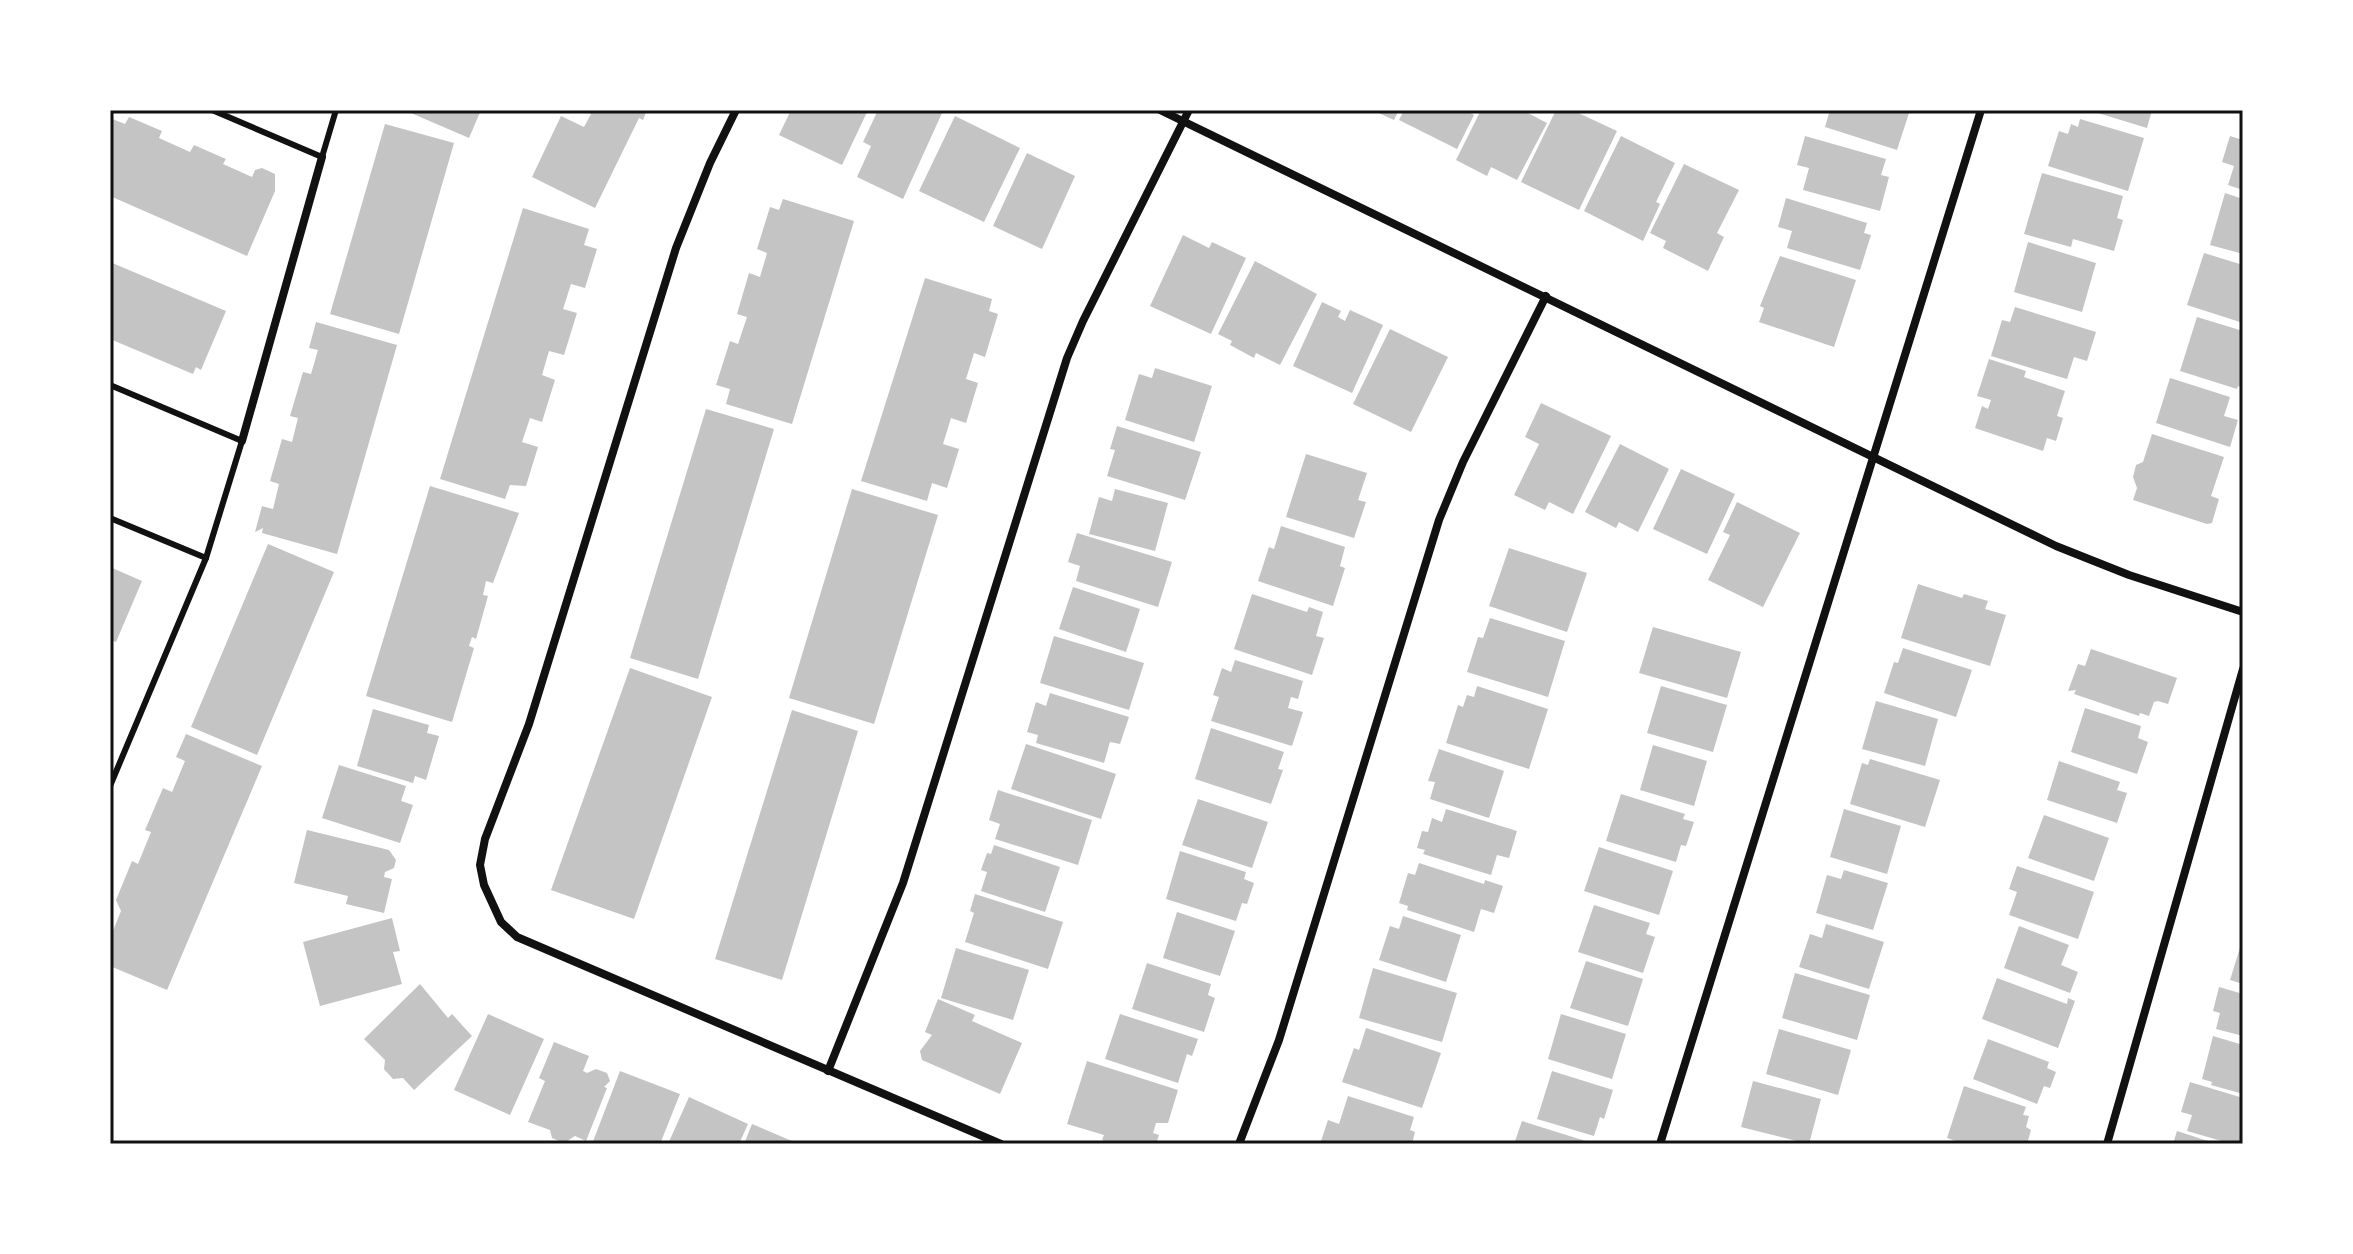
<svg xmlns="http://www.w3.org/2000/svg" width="2353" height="1254" font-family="Commissioner,sans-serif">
<rect width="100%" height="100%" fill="#fff"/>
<g fill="#c4c4c4">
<polygon points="404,110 481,110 469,138"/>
<polygon points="583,110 647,110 643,120 639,118 595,208 532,177 561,116 584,127 591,114"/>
<polygon points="791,110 868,110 842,165 779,135"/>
<polygon points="878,110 935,110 942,113 903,199 857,177 871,146 863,142"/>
<polygon points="1372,110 1399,110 1394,120"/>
<polygon points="1404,110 1465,110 1474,115 1457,149 1399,120"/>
<polygon points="1481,110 1522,110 1547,123 1517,180 1491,167 1487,176 1456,160"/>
<polygon points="1556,110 1572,110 1617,131 1579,210 1521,182"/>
<polygon points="1830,110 1910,110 1897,150 1825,127"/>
<polygon points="2088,110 2152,110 2147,128"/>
<polygon points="955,116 1020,148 984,222 919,191"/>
<polygon points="129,117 162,131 159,138 190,152 194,145 226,159 223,164 252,177 255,170 262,168 275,174 275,191 247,256 110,196 110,118 125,124"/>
<polygon points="2080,119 2144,138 2128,191 2048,166 2059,131 2068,134 2071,124 2078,127"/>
<polygon points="385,124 454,143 399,334 330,314"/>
<polygon points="1621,136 1675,163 1656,202 1660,204 1643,241 1584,211"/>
<polygon points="1805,136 1886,159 1881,175 1889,177 1880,211 1803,190 1809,168 1797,165"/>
<polygon points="2230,136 2243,140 2243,190 2228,185 2234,166 2222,162"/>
<polygon points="1027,153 1075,176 1042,249 993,226"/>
<polygon points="1684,164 1739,190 1717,233 1724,237 1708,271 1663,248 1666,241 1650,233"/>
<polygon points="2042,173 2123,196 2117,218 2123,220 2114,251 2073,239 2071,247 2024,234"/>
<polygon points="2225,193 2243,199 2243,254 2210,245"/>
<polygon points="1786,198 1867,223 1864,233 1871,235 1860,270 1787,248 1792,231 1778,227"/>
<polygon points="783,199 854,221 792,424 726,404 730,389 716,385 730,341 738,344 747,317 737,314 749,273 760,277 767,253 757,249 770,207 779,210"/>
<polygon points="523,208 589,229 584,245 597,249 585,288 571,284 563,309 577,313 564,355 549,351 542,375 555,380 542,422 530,418 522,442 538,447 526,486 510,485 505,499 440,479"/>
<polygon points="1183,235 1209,248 1212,242 1246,258 1211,334 1150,306"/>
<polygon points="2028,242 2096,263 2082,312 2014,292"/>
<polygon points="2204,253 2243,265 2243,323 2187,305"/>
<polygon points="1780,256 1856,280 1834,347 1759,322 1764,308 1760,306"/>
<polygon points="1255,261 1317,294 1280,365 1256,353 1254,358 1230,345 1232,341 1218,334"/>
<polygon points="110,262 226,311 201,370 196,367 193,374 110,339"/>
<polygon points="925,278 992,299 989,311 998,314 985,357 974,353 966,379 978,383 966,423 951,418 943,444 959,449 947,488 932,483 927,501 861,481"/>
<polygon points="1322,302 1341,311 1338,317 1345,321 1350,310 1383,325 1352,393 1293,366"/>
<polygon points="2015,307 2096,332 2087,361 2074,357 2067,379 1991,356 2002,320 2010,322"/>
<polygon points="2197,317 2243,331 2243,388 2238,386 2237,389 2180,371"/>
<polygon points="316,322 397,345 337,554 262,533 263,528 255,532 262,506 273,509 279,484 270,481 282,439 292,442 298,418 290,416 303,372 311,374 318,350 309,348"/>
<polygon points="1390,329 1448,357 1411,432 1353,404"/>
<polygon points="1989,359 2026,371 2024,377 2065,391 2057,416 2063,418 2056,441 2047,438 2043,451 1975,428 1982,406 1988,409 1991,400 1977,396"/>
<polygon points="1155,368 1212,386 1194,442 1125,420 1139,374 1152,378"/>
<polygon points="2170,378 2230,397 2224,416 2238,420 2230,447 2156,423"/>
<polygon points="1541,403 1611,436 1573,514 1549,502 1545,510 1514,495 1539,444 1525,437"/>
<polygon points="706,409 774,429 698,679 630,658"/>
<polygon points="1117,426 1201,452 1185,500 1107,476 1115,450 1110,449"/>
<polygon points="2152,434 2224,457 2211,496 2219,499 2212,523 2207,524 2133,500 2137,488 2133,477 2136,465 2143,462"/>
<polygon points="1620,444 1669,469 1638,532 1619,522 1616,528 1585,512"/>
<polygon points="1306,454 1367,473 1358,500 1366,502 1354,538 1286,517"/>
<polygon points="1681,469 1735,494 1707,554 1653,529"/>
<polygon points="430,486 519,513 493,583 486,581 483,595 488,596 476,639 472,637 469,646 474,648 452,722 366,696"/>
<polygon points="852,489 938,515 874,724 789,698"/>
<polygon points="1115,489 1168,503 1155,551 1089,534 1099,497 1112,501"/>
<polygon points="1737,502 1800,533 1763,607 1708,580 1730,535 1723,532"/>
<polygon points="1281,526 1345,547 1340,566 1345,568 1333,606 1258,581 1269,547 1274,549"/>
<polygon points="1077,533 1172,562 1158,607 1076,581 1080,566 1068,562"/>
<polygon points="268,544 334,572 257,755 191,727"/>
<polygon points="1509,548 1587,573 1567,632 1489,606"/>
<polygon points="110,567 142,581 116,642 110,640"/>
<polygon points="1918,584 1962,598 1964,594 1988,601 1985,609 2006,615 1990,666 1901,638"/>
<polygon points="1073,587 1140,609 1126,652 1059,629"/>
<polygon points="1252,594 1307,612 1309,607 1323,612 1316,636 1324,638 1312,675 1234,649"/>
<polygon points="1490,618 1565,641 1548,697 1467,672 1478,637 1483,638"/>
<polygon points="1653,627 1741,652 1727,698 1639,673"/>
<polygon points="1054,636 1144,663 1129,710 1040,683"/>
<polygon points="1903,648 1972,670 1956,717 1884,693 1894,662 1898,663"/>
<polygon points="2091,649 2177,678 2168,704 2158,701 2154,702 2149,716 2140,713 2139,716 2074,694 2076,690 2068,691 2078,664 2085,666"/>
<polygon points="1235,660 1303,681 1298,699 1291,697 1288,708 1303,712 1292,746 1211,721 1219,697 1213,695 1222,668 1231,672"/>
<polygon points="630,668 712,697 634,919 551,890"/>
<polygon points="1477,686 1548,709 1529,769 1446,743 1458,705 1463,707 1467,695 1474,697"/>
<polygon points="1661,686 1727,705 1713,752 1647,733"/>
<polygon points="1050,693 1129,717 1120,744 1110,742 1104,763 1036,743 1038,735 1027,732 1036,702 1046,706"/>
<polygon points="1876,701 1938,719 1925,766 1862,749"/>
<polygon points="2085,708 2141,726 2138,738 2148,742 2137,774 2071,752"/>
<polygon points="373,709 429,725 427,733 439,736 426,780 415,776 413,783 357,766"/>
<polygon points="792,710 858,731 782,980 715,959"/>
<polygon points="1211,728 1284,752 1278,769 1283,770 1271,804 1195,779"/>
<polygon points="186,734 262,766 167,990 110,966 110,938 121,911 116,900 132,861 138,864 151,832 145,830 163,788 172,792 185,761 176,757"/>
<polygon points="1026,744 1116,774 1101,819 1011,789"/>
<polygon points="1653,745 1707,761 1694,806 1640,790"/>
<polygon points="1439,749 1504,771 1489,818 1430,799 1435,782 1428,781"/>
<polygon points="1870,759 1940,780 1925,827 1850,804 1862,763 1868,765"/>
<polygon points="2059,761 2120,782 2117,790 2127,793 2117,823 2047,800"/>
<polygon points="339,765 406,786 401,801 413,805 400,843 322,818"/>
<polygon points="998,790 1092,820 1078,865 995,839 1000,824 989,820"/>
<polygon points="1621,794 1685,814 1683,819 1694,822 1686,846 1681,845 1676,862 1606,841"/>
<polygon points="1198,799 1268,822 1252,868 1182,845"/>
<polygon points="1446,809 1517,831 1509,858 1497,855 1491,875 1423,854 1425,850 1417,848 1422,831 1428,832 1432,818 1442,822"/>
<polygon points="1844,809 1901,826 1887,874 1830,857"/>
<polygon points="2044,815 2109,838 2094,881 2028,858"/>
<polygon points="307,830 389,850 396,860 394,868 385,872 384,877 392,879 384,913 346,904 348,896 294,883"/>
<polygon points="994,845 1060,867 1045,912 981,891 987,872 981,870 987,853 991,854"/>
<polygon points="1599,847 1673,871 1659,915 1584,891"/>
<polygon points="1180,851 1246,872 1244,879 1254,883 1247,904 1242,903 1236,921 1166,899"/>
<polygon points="1419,863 1484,884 1485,880 1503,886 1494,913 1481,909 1474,932 1407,910 1408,906 1399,903 1408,873 1415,875"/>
<polygon points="2017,866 2094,892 2078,939 2009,915 2017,892 2009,889"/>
<polygon points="1844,870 1888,883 1873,930 1816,913 1827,875 1841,879"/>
<polygon points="975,894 1063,922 1048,969 965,942 974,913 970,911"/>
<polygon points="1594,905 1650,923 1646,934 1655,937 1643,973 1578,952"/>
<polygon points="1177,912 1235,931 1220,976 1163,958"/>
<polygon points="1403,916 1461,935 1446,982 1379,960 1390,926 1399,929"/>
<polygon points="392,918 400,951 393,952 402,984 320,1006 303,942"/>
<polygon points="1826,924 1884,942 1869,989 1799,967 1810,934 1822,938"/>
<polygon points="2019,926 2069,945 2061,965 2078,972 2070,993 2004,968"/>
<polygon points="2243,938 2243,984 2230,980"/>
<polygon points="956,948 1029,970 1013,1020 941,998"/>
<polygon points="1586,961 1643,979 1628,1026 1570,1008"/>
<polygon points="1147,963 1211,984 1208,995 1215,998 1204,1032 1132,1009"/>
<polygon points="1373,968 1457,993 1442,1042 1359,1018"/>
<polygon points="1795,973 1870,995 1857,1040 1782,1018"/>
<polygon points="1997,978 2067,1004 2068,998 2075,1001 2058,1048 1982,1019"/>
<polygon points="420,984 448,1018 452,1014 472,1036 414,1090 403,1078 393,1079 384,1069 385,1060 364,1039"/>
<polygon points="2219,987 2243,994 2243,1036 2216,1029 2220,1013 2213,1011"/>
<polygon points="938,999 975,1015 972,1021 1022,1043 1000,1094 922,1060 920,1051 932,1035 925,1032"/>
<polygon points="488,1014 544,1039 510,1115 454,1090"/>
<polygon points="1120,1014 1198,1039 1192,1056 1187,1054 1178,1083 1105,1059"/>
<polygon points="1561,1014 1626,1034 1612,1079 1548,1059"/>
<polygon points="1366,1028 1441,1053 1422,1108 1342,1082 1354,1048 1359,1050"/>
<polygon points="1779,1029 1851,1050 1838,1095 1766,1074"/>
<polygon points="2213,1036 2243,1045 2243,1094 2211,1085 2212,1082 2202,1079"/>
<polygon points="1988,1039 2049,1062 2047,1068 2056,1072 2050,1088 2044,1086 2037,1104 1973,1079"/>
<polygon points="554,1042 589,1056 583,1071 587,1073 596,1069 607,1073 610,1081 604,1087 607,1088 586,1141 575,1136 564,1143 552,1138 550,1130 528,1122 545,1081 539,1078"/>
<polygon points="1087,1061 1178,1090 1168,1123 1156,1123 1153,1133 1159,1135 1156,1144 1115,1144 1102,1140 1104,1135 1067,1124"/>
<polygon points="620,1071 680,1094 660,1144 592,1144"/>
<polygon points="1552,1071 1613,1090 1604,1119 1600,1117 1594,1136 1537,1119"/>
<polygon points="1753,1081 1821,1099 1809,1144 1741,1127"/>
<polygon points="2190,1082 2243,1098 2243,1144 2232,1144 2187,1131 2192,1115 2181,1112"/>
<polygon points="1964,1086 2026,1107 2023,1115 2029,1116 2026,1127 2031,1130 2027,1144 1964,1144 1947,1138"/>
<polygon points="1348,1096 1414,1117 1410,1130 1415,1132 1412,1144 1320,1144 1328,1120 1339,1124"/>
<polygon points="689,1097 748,1124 739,1144 668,1144"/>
<polygon points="1522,1121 1592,1143 1592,1144 1514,1144"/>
<polygon points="752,1124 799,1144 744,1144"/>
<polygon points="2177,1131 2214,1143 2214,1144 2173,1144"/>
</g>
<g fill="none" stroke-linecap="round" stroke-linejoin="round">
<g stroke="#111" stroke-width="6">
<polyline points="212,110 322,157 336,110"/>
<polyline points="110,385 242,441 206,558 110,786"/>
<polyline points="110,518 206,558"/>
</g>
<g stroke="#111" stroke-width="8">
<polyline points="736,110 710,163 676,248 529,724 485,839 480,865 484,885 501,922 517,937 1001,1144"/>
<polyline points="1160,110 2056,546 2129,575 2243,612"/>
<polyline points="242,441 322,157"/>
<polyline points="828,1071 903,883 1067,358 1083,321 1189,110"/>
<polyline points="1239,1144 1279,1040 1439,520 1463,462 1546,296"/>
<polyline points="1660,1144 1981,110"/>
<polyline points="2107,1144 2243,669"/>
</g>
</g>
<rect width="2353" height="1254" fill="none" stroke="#ffffff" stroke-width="224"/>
<rect x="112" y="112" width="2129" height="1030" fill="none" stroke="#111" stroke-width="3"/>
</svg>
